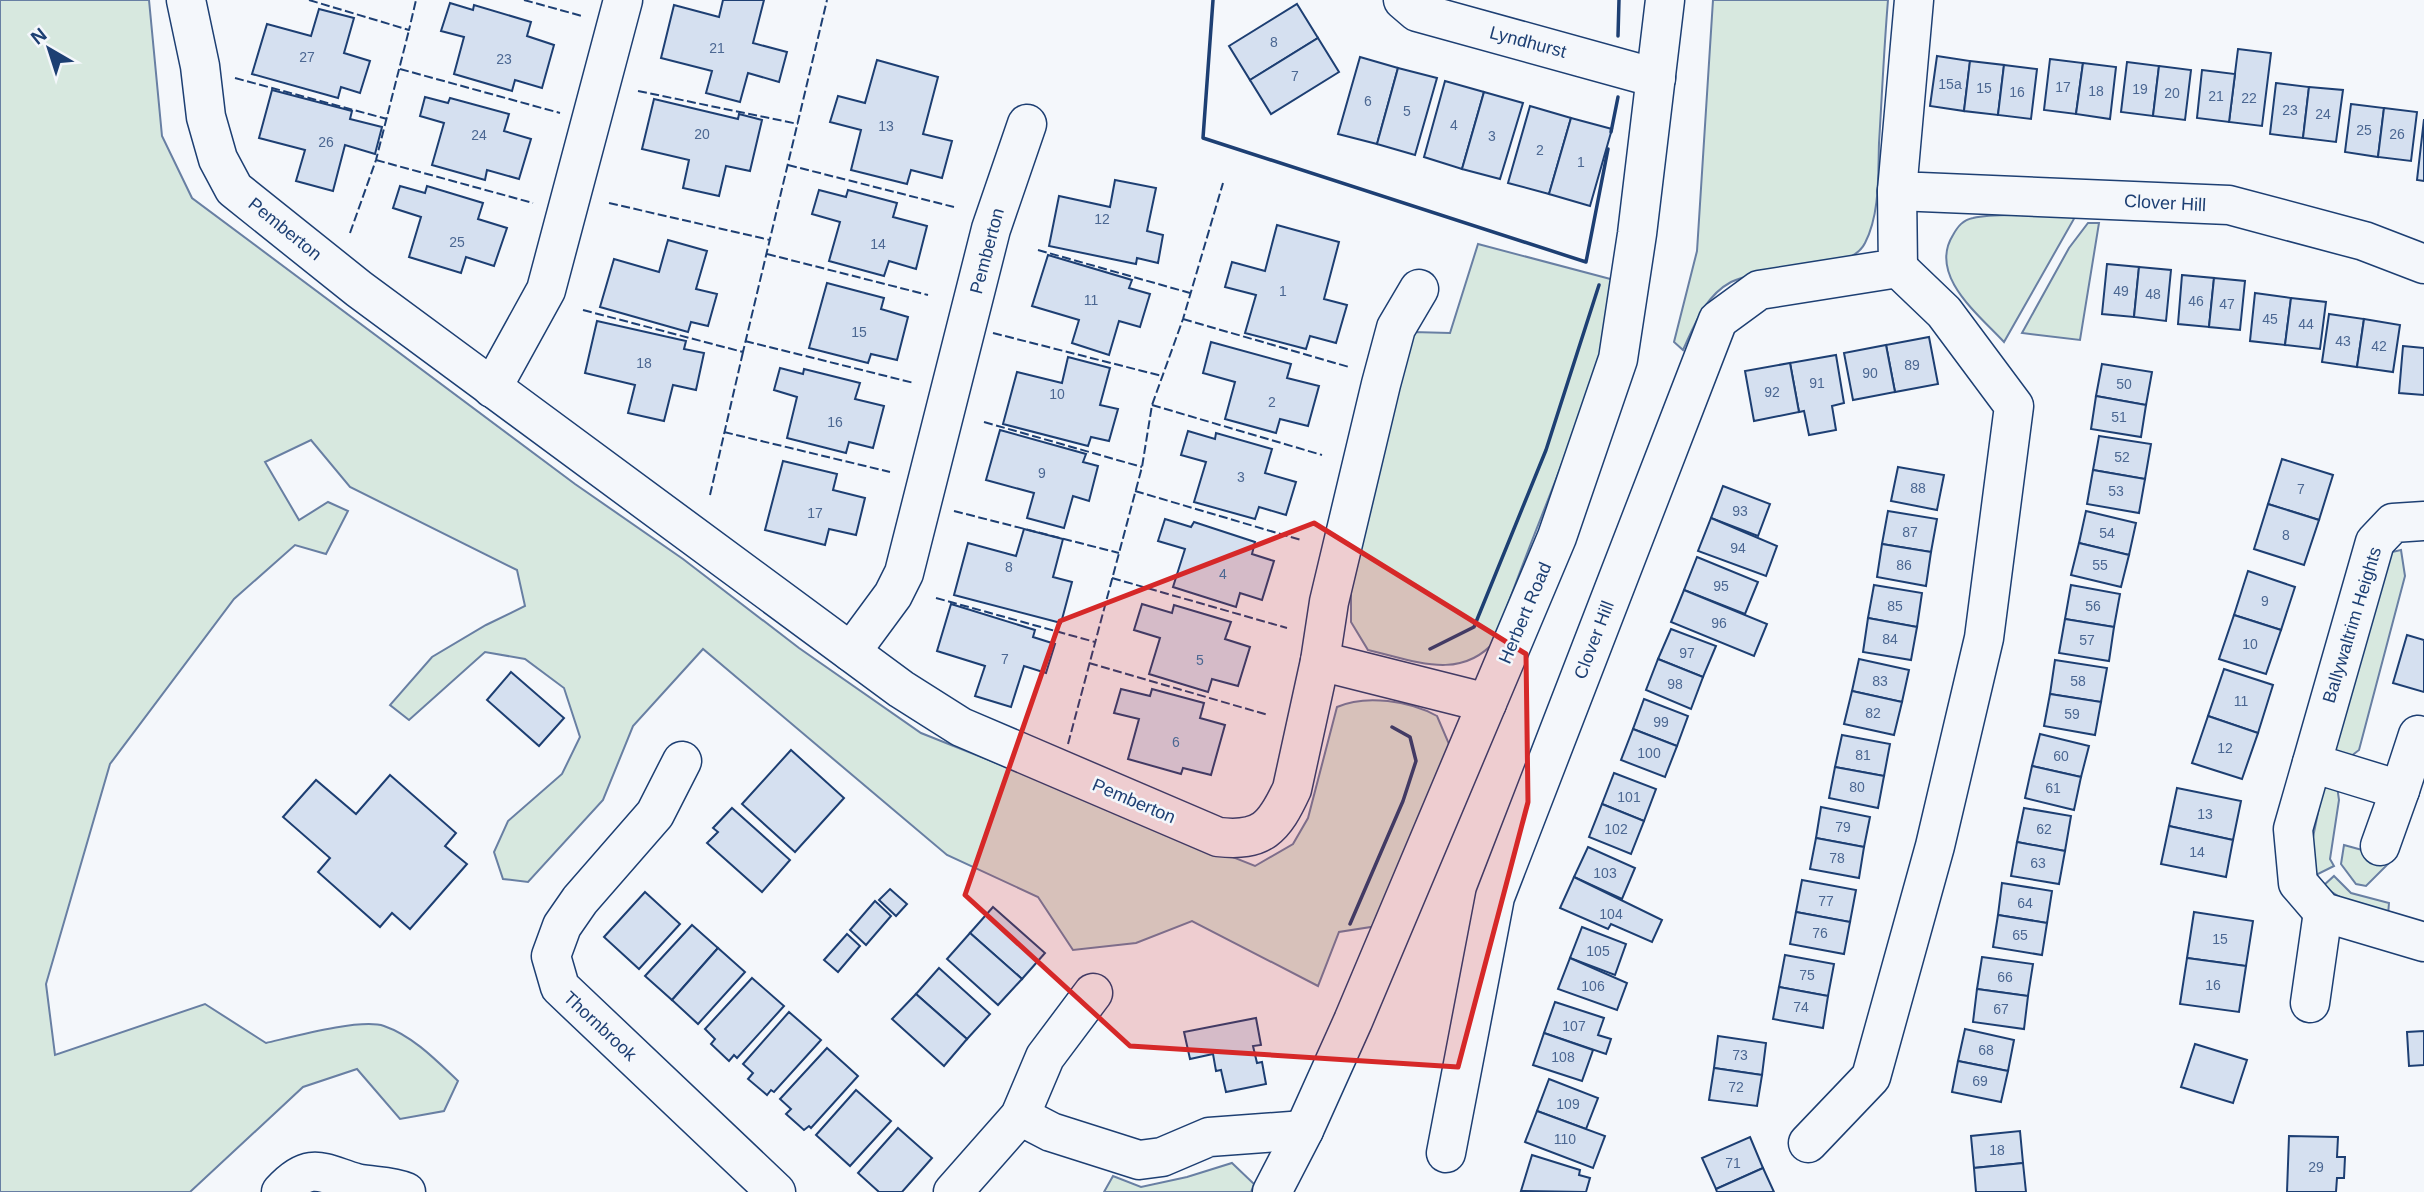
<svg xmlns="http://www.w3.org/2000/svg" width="2424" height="1192" font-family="Helvetica,sans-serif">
<rect width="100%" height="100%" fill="#f4f7fb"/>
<g fill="#d7e8df" stroke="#687fa3" stroke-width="2">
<path d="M0 0H149L162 136 192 198 575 484 683 559 799 648 921 733 1255 866 1293 844 1308 818 1337 707C1366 694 1410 701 1437 716L1449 744 1429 804 1377 926 1339 932 1318 986 1192 921 1136 943 1073 950 1038 897 947 855 703 649 633 726 603 800 528 882 503 879 494 852 508 821 562 774 580 737 564 688 525 659 485 652 409 720 390 705 432 657 486 625 525 606 517 570 350 487 311 440 265 462 299 520 328 502 348 511 326 554 295 545 234 599 110 764 46 984 55 1055 205 1004 266 1043C292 1037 361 1018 384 1026 413 1036 437 1061 458 1081L444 1111 400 1119 357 1069 303 1087 190 1192H0Z"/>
<path d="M1713 0H1888C1884 48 1882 95 1879 143 1878 175 1880 214 1865 243 1849 276 1764 265 1731 282 1705 296 1695 324 1683 350L1674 342 1697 251Z"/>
<path d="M2043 215 2075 217 2004 342C1978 314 1928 275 1953 235 1958 226 1963 220 1973 218 1994 213 2021 216 2043 215Z"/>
<polygon points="2088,223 2099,223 2080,340 2022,333 2069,248"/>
<path d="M1478 244 1618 281C1594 405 1535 521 1495 641 1460 682 1413 660 1368 650L1351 622V584L1413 332 1450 333Z"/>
<polygon points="2401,550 2405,576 2359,750 2350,757 2336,754 2334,746 2381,576 2392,552"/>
<polygon points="2337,786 2339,800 2330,859 2334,866 2314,876 2311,847 2323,788"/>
<polygon points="2344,845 2391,858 2389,863 2366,886 2356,884 2341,864"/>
<path d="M2334 876 2351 893 2389 903 2388 915C2363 908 2344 902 2323 886Z"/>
<polygon points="1232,1163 1254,1184 1251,1192 1104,1192 1113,1176 1141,1187 1187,1177"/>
</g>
<g fill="#d5e0f0" stroke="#1d3f73" stroke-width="2">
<polygon points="723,0 764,0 753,43 787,52 779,82 748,73 740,102 706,93 712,71 661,58 674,5 719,17"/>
<polygon points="450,3 473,10 474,5 531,22 527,36 554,45 542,88 515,80 512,91 454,74 464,37 441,31"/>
<polygon points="1297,4 1318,38 1250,80 1229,46"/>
<polygon points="319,9 354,18 344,53 370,61 360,93 341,87 338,98 252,74 267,24 311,36"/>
<polygon points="1318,38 1339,72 1271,114 1250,80"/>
<polygon points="2238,49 2271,53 2262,126 2229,122"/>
<polygon points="1937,56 1970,61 1964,111 1930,106"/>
<polygon points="1360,57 1398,68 1377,144 1338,134"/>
<polygon points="2050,59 2083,63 2076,114 2044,110"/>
<polygon points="877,60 938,77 923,134 952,141 942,178 911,170 907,184 851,170 861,130 830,122 838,96 865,103"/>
<polygon points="1970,61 2004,65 1998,115 1964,111"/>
<polygon points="2127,62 2159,66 2153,116 2121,112"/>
<polygon points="2083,63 2116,67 2110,119 2076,114"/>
<polygon points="2004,65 2037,69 2031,119 1998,115"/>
<polygon points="2159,66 2191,70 2185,120 2153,116"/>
<polygon points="1398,68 1437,78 1415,155 1377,144"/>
<polygon points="2202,70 2235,74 2229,122 2197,118"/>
<polygon points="1445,81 1484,92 1462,169 1424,157"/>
<polygon points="2276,83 2309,87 2303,138 2270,134"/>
<polygon points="2309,87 2343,90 2336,142 2303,138"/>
<polygon points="272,90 352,111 350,119 382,127 375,154 345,145 333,191 296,181 305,150 259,138"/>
<polygon points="1484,92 1523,103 1500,179 1462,169"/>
<polygon points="425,97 448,103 450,98 509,114 504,131 531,139 519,179 487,170 485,180 432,165 444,123 420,116"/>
<polygon points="654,99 738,119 739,114 762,120 750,171 726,166 719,196 683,188 689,160 642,149"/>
<polygon points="2351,104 2384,108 2378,157 2345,152"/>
<polygon points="1530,106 1571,118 1549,194 1508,183"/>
<polygon points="2384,108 2417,112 2411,161 2378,157"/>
<polygon points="1571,118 1612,129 1590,206 1549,194"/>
<polygon points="2424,119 2424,181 2417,180"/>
<polygon points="1115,180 1156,188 1147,231 1163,235 1158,263 1137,258 1136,264 1049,246 1059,196 1110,207"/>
<polygon points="400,186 425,193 427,186 483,203 478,219 507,228 494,266 466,257 461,273 409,257 421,217 393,208"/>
<polygon points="819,190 846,197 848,190 897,203 893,217 927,226 916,269 889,261 884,276 829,261 840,222 812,214"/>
<polygon points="1277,225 1339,242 1324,299 1347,305 1336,343 1310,336 1306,349 1245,333 1256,295 1225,287 1232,262 1265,271"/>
<polygon points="668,240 707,251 696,289 717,294 708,326 691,322 688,332 600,307 614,259 659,272"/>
<polygon points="1048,255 1132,280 1129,288 1150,294 1140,327 1119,321 1109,355 1072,343 1079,320 1032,306"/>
<polygon points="2107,264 2139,267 2134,317 2102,314"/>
<polygon points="2139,267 2171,270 2166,321 2134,317"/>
<polygon points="2182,275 2214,278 2209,327 2178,324"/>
<polygon points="2214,278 2245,281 2240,330 2209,327"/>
<polygon points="827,283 884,298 881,309 908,317 897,360 871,354 868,363 809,348"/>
<polygon points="2255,293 2291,298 2285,345 2250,341"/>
<polygon points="2291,298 2326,302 2320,349 2285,345"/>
<polygon points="2329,314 2364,319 2357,367 2322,362"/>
<polygon points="2364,319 2400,325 2393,372 2357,367"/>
<polygon points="597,321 686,341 684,349 704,353 696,390 673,385 664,421 628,413 635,385 585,373"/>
<polygon points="1929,337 1938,384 1895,392 1886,345"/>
<polygon points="1211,342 1291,364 1287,378 1319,386 1308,426 1280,419 1276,433 1225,419 1235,382 1203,373"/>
<polygon points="1886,345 1895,392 1853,400 1844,353"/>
<polygon points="2403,346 2424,348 2424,395 2399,393"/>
<polygon points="1836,355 1844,403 1832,406 1836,430 1809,435 1804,411 1799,412 1790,363"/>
<polygon points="1068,357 1110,368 1100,405 1118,409 1109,441 1091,437 1088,446 1003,424 1017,372 1062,383"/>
<polygon points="1790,363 1799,412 1754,421 1745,371"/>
<polygon points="2102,364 2152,372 2146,405 2096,396"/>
<polygon points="780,368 803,374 804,369 860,383 855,399 884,406 873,448 849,442 846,453 787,438 797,397 774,390"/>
<polygon points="2096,396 2146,405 2141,437 2091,429"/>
<polygon points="1000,430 1086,454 1083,462 1098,466 1089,501 1073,496 1064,528 1027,518 1034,493 986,480"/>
<polygon points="1188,431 1215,439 1216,433 1272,449 1265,473 1296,482 1286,515 1259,507 1255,519 1194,502 1206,462 1181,455"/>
<polygon points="2099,436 2151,444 2145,479 2093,470"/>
<polygon points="2282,459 2333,475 2319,520 2268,504"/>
<polygon points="783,461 837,474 833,490 865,498 856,535 829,529 825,545 765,530"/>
<polygon points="1898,467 1944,475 1937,510 1891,501"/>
<polygon points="2093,470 2145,479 2139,513 2087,504"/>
<polygon points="1723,486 1770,504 1758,536 1711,518"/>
<polygon points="2268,504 2319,520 2304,565 2254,549"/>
<polygon points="1888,511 1937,519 1931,552 1882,544"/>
<polygon points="2086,511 2136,523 2129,555 2079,543"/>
<polygon points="1711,518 1777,546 1766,576 1698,551"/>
<polygon points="1165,519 1191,527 1194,522 1255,542 1252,554 1274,561 1262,600 1240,593 1236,607 1173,587 1185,549 1158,541"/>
<polygon points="1024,529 1063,539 1053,577 1072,582 1061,623 954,595 968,543 1016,556"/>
<polygon points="2079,543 2129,555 2121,587 2071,575"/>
<polygon points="1882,544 1931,552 1926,586 1877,577"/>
<polygon points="1697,557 1758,582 1745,614 1684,590"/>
<polygon points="2248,571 2295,587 2281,630 2234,615"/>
<polygon points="1874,585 1922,593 1917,627 1868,618"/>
<polygon points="2071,585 2120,594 2114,627 2065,619"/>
<polygon points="1684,590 1767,624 1754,656 1671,622"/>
<polygon points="951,604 1035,630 1033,637 1055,644 1046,673 1024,666 1011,707 975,696 985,666 937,651"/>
<polygon points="1142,604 1172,613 1174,605 1231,622 1225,639 1250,647 1238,686 1212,679 1208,692 1149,674 1160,638 1134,630"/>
<polygon points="2234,615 2281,630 2266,674 2219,659"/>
<polygon points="1868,618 1917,627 1911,660 1863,652"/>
<polygon points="2065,619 2114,627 2109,661 2059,653"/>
<polygon points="1671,629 1716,646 1703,677 1658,659"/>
<polygon points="2407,635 2424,640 2424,692 2393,683"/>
<polygon points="1658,659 1703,677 1691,709 1646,690"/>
<polygon points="1859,659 1909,670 1902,702 1852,691"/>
<polygon points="2055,660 2107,668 2101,702 2050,694"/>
<polygon points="2224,669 2273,685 2258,733 2208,716"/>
<polygon points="511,672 564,718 539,746 487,700"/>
<polygon points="1121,689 1150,696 1152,689 1204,703 1200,718 1225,725 1211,775 1183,768 1181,774 1128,759 1139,719 1114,713"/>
<polygon points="1852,691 1902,702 1894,735 1844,724"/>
<polygon points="2050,694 2101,702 2095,735 2044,726"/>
<polygon points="1644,699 1688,716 1677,746 1633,729"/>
<polygon points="2208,716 2258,733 2242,779 2192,763"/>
<polygon points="1633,729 1677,746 1665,777 1621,760"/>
<polygon points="2040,734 2089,746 2081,777 2032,766"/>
<polygon points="1842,735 1890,744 1884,776 1835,767"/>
<polygon points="791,750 844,798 795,852 742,804"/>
<polygon points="2032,766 2081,777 2074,810 2025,798"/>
<polygon points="1835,767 1884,776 1878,808 1829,798"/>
<polygon points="1614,773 1656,789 1644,821 1602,804"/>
<polygon points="390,775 456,833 445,846 467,864 410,929 392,913 380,927 318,872 330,858 283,817 316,780 356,814"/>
<polygon points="2177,788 2241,801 2233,840 2169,826"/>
<polygon points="1602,804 1644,821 1631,854 1589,837"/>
<polygon points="1821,807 1870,817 1864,847 1816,838"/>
<polygon points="732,808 790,860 762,892 707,843 718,832 713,828"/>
<polygon points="2024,808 2071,816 2065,851 2017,842"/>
<polygon points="2169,826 2233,840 2226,877 2161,864"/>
<polygon points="1816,838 1864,847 1859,878 1810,869"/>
<polygon points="2017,842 2065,851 2059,884 2011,876"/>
<polygon points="1588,847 1635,868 1622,899 1574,877"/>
<polygon points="1574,877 1662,920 1652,942 1611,924 1608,929 1560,908"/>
<polygon points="1802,880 1856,890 1850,922 1796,912"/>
<polygon points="2002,883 2052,891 2047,923 1998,915"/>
<polygon points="890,889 907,904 896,916 879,900"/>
<polygon points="645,892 680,924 639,969 604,937"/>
<polygon points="875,901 891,916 866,945 850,930"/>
<polygon points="993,907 1045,953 1022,979 970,933"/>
<polygon points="1796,912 1850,922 1844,954 1790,944"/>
<polygon points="2194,912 2253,921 2246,966 2187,958"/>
<polygon points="1998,915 2047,923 2042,955 1993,947"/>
<polygon points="692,925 718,948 672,1000 645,976"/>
<polygon points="1582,927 1626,944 1615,975 1570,958"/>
<polygon points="970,933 1022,979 998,1005 947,959"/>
<polygon points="847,934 860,946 838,972 824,960"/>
<polygon points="718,948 745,972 698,1024 672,1000"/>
<polygon points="1785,955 1834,964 1828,996 1779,987"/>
<polygon points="1982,957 2033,964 2028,996 1977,989"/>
<polygon points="1570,958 1627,983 1617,1010 1558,989"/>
<polygon points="2187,958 2246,966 2239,1012 2180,1004"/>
<polygon points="939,968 990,1014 967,1039 916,994"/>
<polygon points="752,978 784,1006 737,1058 734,1055 729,1061 711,1044 715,1039 705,1029"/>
<polygon points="1779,987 1828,996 1823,1028 1773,1019"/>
<polygon points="1977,989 2028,996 2024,1029 1973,1022"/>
<polygon points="916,994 967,1039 944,1066 892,1019"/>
<polygon points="1555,1002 1604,1018 1598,1035 1611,1039 1606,1054 1544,1033"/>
<polygon points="789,1012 821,1040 774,1092 771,1090 767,1095 748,1079 753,1073 743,1064"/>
<polygon points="1256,1018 1261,1045 1253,1046 1257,1063 1262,1062 1266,1084 1226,1092 1221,1070 1216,1071 1213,1054 1190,1059 1184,1032"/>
<polygon points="1965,1029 2014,1040 2008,1071 1958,1061"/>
<polygon points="2424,1031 2424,1065 2409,1066 2407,1032"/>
<polygon points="1544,1033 1593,1050 1582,1081 1533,1065"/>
<polygon points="1718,1036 1766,1043 1762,1075 1714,1068"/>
<polygon points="2195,1044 2247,1060 2233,1103 2181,1087"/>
<polygon points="827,1048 858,1076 811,1128 809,1126 804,1130 786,1114 791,1109 780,1099"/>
<polygon points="1958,1061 2008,1071 2001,1102 1952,1092"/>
<polygon points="1714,1068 1762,1075 1757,1106 1709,1100"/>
<polygon points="1549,1079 1598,1098 1586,1129 1537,1111"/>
<polygon points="856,1090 891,1121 850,1166 816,1135"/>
<polygon points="1537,1111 1605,1136 1593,1168 1525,1142"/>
<polygon points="898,1128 932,1158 902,1192 879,1192 858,1173"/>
<polygon points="2020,1131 2023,1163 1974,1168 1971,1136"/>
<polygon points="2289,1136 2338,1137 2337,1157 2345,1157 2344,1178 2337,1178 2336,1192 2287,1192"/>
<polygon points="1750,1137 1763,1168 1716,1189 1702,1158"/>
<polygon points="1532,1155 1580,1170 1579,1175 1590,1178 1586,1192 1521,1191"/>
<polygon points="2023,1163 2026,1192 1976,1192 1974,1168"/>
<polygon points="1763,1168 1774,1192 1717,1192 1716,1189"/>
</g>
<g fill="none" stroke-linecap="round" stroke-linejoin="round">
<g stroke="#1d3f73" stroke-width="41">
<g id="minor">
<path d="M186 0 200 66 206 117 218 159 234 189 359 289 901 689 961 727 1218 837C1262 842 1274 828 1292 789L1320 661 1329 602 1381 384 1396 328 1419 289"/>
<polyline points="1403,0 1417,12 1656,78"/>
<polyline points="1914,0 1897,191 2229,205 2364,241 2424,264"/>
<polyline points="492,388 546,290 623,0"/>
<polyline points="2424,521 2393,523 2375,542 2293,829 2298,883 2323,912 2424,942"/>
<polyline points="851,652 893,595 904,573 991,229 1027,124"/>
<polyline points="1320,661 1487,703"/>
<polyline points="682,761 655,814 580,900 562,926 551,956 560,987 776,1192"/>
<polyline points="2312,763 2400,790 2380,846"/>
<polyline points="2400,790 2418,735"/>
<polyline points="2310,1003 2323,912"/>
<polyline points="1020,1116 1051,1132 1139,1160 1162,1157 1209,1137 1304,1130"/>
<polyline points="1808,1143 1871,1077 1935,846 1984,638 2014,406 1944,312 1898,268"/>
<polyline points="1446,1153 1495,897 1718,320 1759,290 1898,268 1897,191"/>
<path d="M281 1192C310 1160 322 1173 356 1183 373 1187 389 1185 406 1192"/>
<polyline points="953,1192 1020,1116 1045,1057 1093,993"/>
<polyline points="1272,1192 1304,1130 1353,1021 1557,537 1618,359 1637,234 1665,0"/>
</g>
</g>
<use href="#minor" stroke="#f4f7fb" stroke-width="38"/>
<g stroke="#1d3f73" stroke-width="2" stroke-dasharray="9 3.5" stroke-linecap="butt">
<polyline points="309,0 409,30 416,0"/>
<polyline points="524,0 582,16"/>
<polyline points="400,69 560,113"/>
<polyline points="235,78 387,119"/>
<polyline points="638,91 798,124"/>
<polyline points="376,160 533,203"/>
<polyline points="788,165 954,207"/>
<polyline points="609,203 770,240"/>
<polyline points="350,233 376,160 409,30"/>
<polyline points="1038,250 1190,293"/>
<polyline points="767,254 928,295"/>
<polyline points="583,310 743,352 827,0"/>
<polyline points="1183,319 1349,367"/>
<polyline points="993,333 1162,376"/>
<polyline points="745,341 914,383"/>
<polyline points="1152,405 1322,455"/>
<polyline points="984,422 1142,467"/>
<polyline points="724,432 890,472"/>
<polyline points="1135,491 1301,540"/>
<polyline points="710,495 743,352"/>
<polyline points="954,511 1119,553"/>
<polyline points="1112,578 1287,628"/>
<polyline points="936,598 1095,642"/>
<polyline points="1089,663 1268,715"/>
<polyline points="1068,744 1142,467 1152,405 1183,319 1223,183"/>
</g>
<g stroke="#1d3f73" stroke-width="3.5">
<polyline points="1213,0 1203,138 1586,262 1608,149"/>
<polyline points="1618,36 1619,0"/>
<polyline points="1611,132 1618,97"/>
<polyline points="1430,649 1474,627 1546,450 1599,285"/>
<polyline points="1350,924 1403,801 1416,761 1410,737 1392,727"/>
</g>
</g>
<path fill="#d62828" fill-opacity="0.2" stroke="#d62828" stroke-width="5" stroke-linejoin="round" d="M1314 523 1526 654 1528 802 1458 1067 1130 1046 965 895 1060 621Z"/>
<g text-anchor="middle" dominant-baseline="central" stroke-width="5" stroke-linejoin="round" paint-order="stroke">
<g font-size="14" fill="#4b6792">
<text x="1274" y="42">8</text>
<text x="717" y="48">21</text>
<text x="307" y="57">27</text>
<text x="504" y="59">23</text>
<text x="1295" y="76">7</text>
<text x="1950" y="84">15a</text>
<text x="2063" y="87">17</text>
<text x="1984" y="88">15</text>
<text x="2140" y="89">19</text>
<text x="2096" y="91">18</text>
<text x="2017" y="92">16</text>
<text x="2172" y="93">20</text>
<text x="2216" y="96">21</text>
<text x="2249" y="98">22</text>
<text x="1368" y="101">6</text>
<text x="2290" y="110">23</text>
<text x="1407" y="111">5</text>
<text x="2323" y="114">24</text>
<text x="1454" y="125">4</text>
<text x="886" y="126">13</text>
<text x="2364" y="130">25</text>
<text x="702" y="134">20</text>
<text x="2397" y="134">26</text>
<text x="479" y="135">24</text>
<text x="1492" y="136">3</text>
<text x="326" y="142">26</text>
<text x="1540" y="150">2</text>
<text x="1581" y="162">1</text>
<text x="1102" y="219">12</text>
<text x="457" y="242">25</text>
<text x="878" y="244">14</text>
<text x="1283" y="291">1</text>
<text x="2121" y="291">49</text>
<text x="2153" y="294">48</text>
<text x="1091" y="300">11</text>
<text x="2196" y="301">46</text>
<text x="2227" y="304">47</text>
<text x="2270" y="319">45</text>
<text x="2306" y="324">44</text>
<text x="859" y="332">15</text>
<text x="2343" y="341">43</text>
<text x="2379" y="346">42</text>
<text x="644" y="363">18</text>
<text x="1912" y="365">89</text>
<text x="1870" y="373">90</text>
<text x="1817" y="383">91</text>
<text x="2124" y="384">50</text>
<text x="1772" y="392">92</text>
<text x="1057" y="394">10</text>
<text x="1272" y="402">2</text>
<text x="2119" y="417">51</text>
<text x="835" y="422">16</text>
<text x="2122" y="457">52</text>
<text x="1042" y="473">9</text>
<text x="1241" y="477">3</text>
<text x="1918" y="488">88</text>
<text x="2301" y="489">7</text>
<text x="2116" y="491">53</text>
<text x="1740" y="511">93</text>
<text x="815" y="513">17</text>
<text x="1910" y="532">87</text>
<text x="2107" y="533">54</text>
<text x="2286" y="535">8</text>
<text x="1738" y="548">94</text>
<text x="1904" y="565">86</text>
<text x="2100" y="565">55</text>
<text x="1009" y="567">8</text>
<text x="1223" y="574">4</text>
<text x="1721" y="586">95</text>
<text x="2265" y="601">9</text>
<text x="1895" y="606">85</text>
<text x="2093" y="606">56</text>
<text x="1719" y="623">96</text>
<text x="1890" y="639">84</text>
<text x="2087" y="640">57</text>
<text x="2250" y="644">10</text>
<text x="1687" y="653">97</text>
<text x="1005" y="659">7</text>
<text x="1200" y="660">5</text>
<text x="1880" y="681">83</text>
<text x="2078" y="681">58</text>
<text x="1675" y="684">98</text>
<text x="2241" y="701">11</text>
<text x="1873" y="713">82</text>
<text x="2072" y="714">59</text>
<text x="1661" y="722">99</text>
<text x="1176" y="742">6</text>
<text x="2225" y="748">12</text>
<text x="1649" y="753">100</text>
<text x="1863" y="755">81</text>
<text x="2061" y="756">60</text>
<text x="1857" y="787">80</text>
<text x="2053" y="788">61</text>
<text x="1629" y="797">101</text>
<text x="2205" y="814">13</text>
<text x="1843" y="827">79</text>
<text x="1616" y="829">102</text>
<text x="2044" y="829">62</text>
<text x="2197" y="852">14</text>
<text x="1837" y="858">78</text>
<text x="2038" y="863">63</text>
<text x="1605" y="873">103</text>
<text x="1826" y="901">77</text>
<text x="2025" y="903">64</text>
<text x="1611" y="914">104</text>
<text x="1820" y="933">76</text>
<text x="2020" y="935">65</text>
<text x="2220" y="939">15</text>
<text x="1598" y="951">105</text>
<text x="1807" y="975">75</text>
<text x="2005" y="977">66</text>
<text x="2213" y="985">16</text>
<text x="1593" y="986">106</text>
<text x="1801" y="1007">74</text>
<text x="2001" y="1009">67</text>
<text x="1574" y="1026">107</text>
<text x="1986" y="1050">68</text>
<text x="1740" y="1055">73</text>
<text x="1563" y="1057">108</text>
<text x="1980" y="1081">69</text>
<text x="1736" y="1087">72</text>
<text x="1568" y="1104">109</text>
<text x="1565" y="1139">110</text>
<text x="1997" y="1150">18</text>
<text x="1733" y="1163">71</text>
<text x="2316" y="1167">29</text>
</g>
<g font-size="18" fill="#1d3f73" stroke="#f4f7fb">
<text transform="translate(1528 42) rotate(15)">Lyndhurst</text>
<text transform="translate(2165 203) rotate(3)">Clover Hill</text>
<text transform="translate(285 229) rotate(39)">Pemberton</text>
<text transform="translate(987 251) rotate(-75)">Pemberton</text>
<text transform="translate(1525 613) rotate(-67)">Herbert Road</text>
<text transform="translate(2352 625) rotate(-73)">Ballywaltrim Heights</text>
<text transform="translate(1594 640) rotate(-69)">Clover Hill</text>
<text transform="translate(1134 801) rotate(23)">Pemberton</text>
<text transform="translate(600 1026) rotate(43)">Thornbrook</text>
</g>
</g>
<g transform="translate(49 49) rotate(321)" stroke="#f4f7fb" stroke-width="5" paint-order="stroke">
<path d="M0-5L12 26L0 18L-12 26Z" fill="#1d3f73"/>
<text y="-10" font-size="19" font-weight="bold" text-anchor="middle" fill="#1d3f73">N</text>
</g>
</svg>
